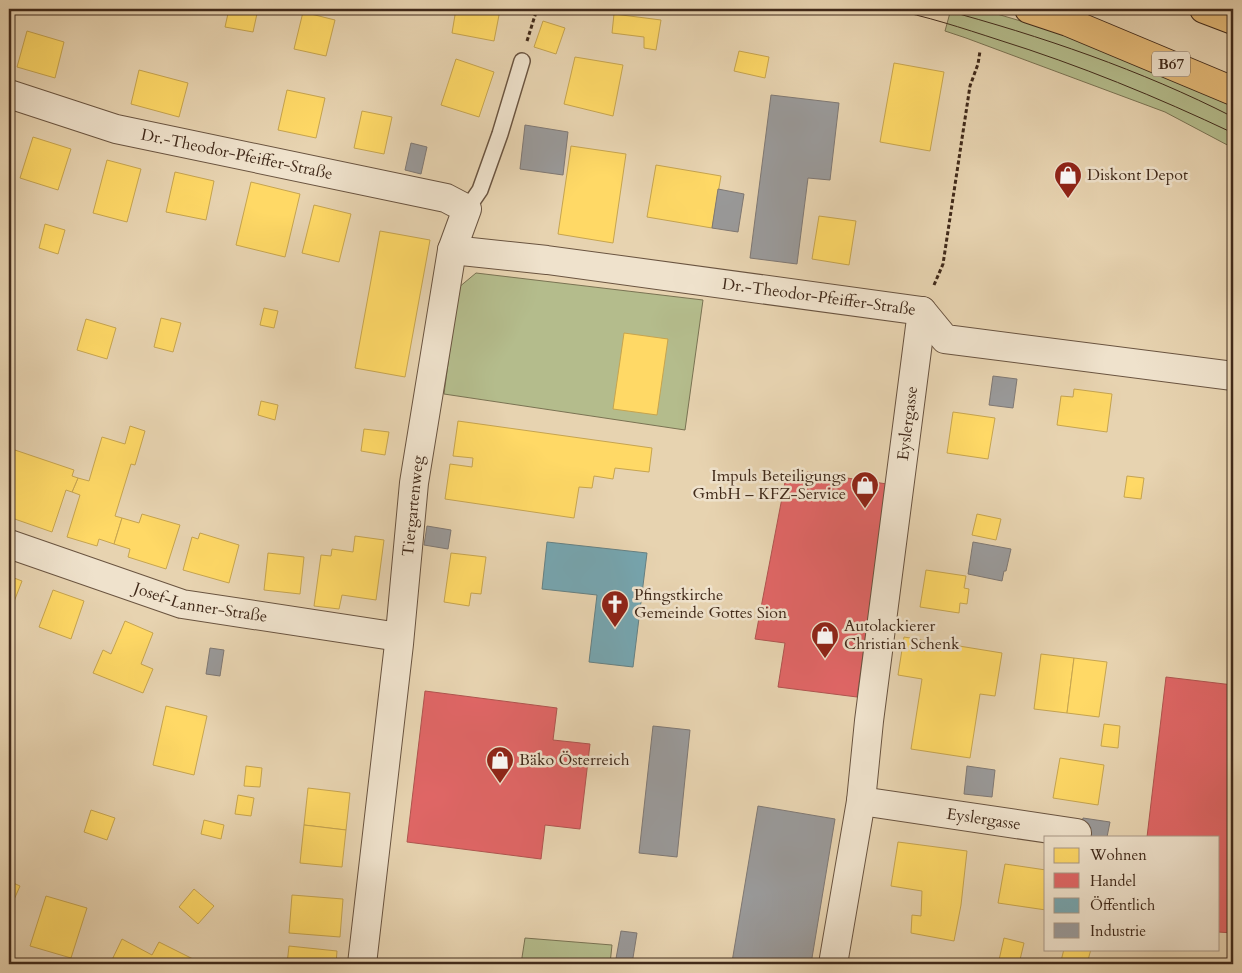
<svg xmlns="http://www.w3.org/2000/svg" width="1242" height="973" font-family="Cardo,serif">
<rect width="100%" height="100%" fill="#e7d3b0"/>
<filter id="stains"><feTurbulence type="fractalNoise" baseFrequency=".004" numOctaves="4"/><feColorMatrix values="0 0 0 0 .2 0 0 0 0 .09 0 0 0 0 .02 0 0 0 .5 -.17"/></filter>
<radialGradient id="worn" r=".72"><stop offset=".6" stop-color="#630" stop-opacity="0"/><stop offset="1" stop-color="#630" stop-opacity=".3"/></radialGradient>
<g fill="#b4bc8c" stroke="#7a7353">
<polygon points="951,9 980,9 1075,37 1233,106 1233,148 1165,112 966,38 945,31"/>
<polygon points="476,273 703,300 685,430 444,394 458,288"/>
<polygon points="525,938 612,945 610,964 521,964"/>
</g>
<g fill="#ffd966" stroke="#c6a44f">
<polygon points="229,9 258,9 253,32 225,27"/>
<polygon points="456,9 493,9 500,10 494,41 452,33"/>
<polygon points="303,12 335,20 326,56 294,49"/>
<polygon points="614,14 661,20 656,50 644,48 644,37 612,33"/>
<polygon points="543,21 565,28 556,54 534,47"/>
<polygon points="27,31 64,42 55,78 17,67"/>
<polygon points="739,51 769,57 765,78 734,71"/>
<polygon points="575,57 623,65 613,116 564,104"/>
<polygon points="456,59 494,72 479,117 441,105"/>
<polygon points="894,63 944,72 930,151 880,142"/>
<polygon points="139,70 188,83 179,117 131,104"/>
<polygon points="287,90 325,98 316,138 278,130"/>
<polygon points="362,111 392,117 384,154 354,148"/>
<polygon points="33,137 71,149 58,190 20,178"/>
<polygon points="571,146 626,154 613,243 558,234"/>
<polygon points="107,160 141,169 127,222 93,213"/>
<polygon points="656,165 721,176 712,228 647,217"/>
<polygon points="175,172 214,181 206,220 166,212"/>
<polygon points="251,182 300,194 285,257 236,245"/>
<polygon points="314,205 351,214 339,262 302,253"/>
<polygon points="819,216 856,221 849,265 812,259"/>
<polygon points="45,224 65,230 58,254 39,248"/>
<polygon points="380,231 430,240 405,377 355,368"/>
<polygon points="264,308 278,311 274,328 260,325"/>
<polygon points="161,318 181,323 173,352 154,347"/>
<polygon points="86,319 116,328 107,359 77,350"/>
<polygon points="624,333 668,339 657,415 613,409"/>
<polygon points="1074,389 1112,394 1107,432 1057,425 1061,396 1073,397"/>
<polygon points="261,401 278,405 275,420 258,415"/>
<polygon points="953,412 995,418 988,459 947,453"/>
<polygon points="458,421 652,448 649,472 615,468 613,479 594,476 592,488 579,487 574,518 445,499 450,464 472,467 473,458 453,456"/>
<polygon points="130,426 145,431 135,465 131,464 115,516 122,518 114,544 99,539 97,546 67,537 80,495 72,492 78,478 89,481 102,437 125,444"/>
<polygon points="364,429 389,432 385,455 361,451"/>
<polygon points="9,448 74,470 72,476 78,478 72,492 66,490 52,532 9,517"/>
<polygon points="1127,476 1144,478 1141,499 1124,497"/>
<polygon points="142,514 180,525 166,569 128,557 130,549 114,544 122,518 139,523"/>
<polygon points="977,514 1001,519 996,540 972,535"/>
<polygon points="200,533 239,545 229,583 183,570 192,537 198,539"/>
<polygon points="355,536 384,540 376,600 342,595 339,609 314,606 321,555 331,556 332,549 353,552"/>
<polygon points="268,553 304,557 300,594 264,590"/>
<polygon points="451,553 486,557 481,594 471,593 469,606 444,602"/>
<polygon points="926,570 966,576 964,588 969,589 967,604 960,603 959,613 920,607"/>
<polygon points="9,576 22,581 10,612 9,611"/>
<polygon points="53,590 84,601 71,639 39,627"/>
<polygon points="125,621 153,633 141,664 153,669 143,693 93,673 103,650 111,654"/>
<polygon points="904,637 1002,653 995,696 980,694 970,758 911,749 922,679 898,675"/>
<polygon points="1041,654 1074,658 1067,713 1034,709"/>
<polygon points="1074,658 1107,662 1099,717 1067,713"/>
<polygon points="166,706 207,716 194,775 153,765"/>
<polygon points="1104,724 1120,726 1118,748 1101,746"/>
<polygon points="1060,758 1104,765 1098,805 1053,798"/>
<polygon points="246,766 262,768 260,787 244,786"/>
<polygon points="308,788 350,793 346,830 304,825"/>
<polygon points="238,795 254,798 251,816 235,814"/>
<polygon points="91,810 115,818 107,840 84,832"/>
<polygon points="204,820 224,825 221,839 201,834"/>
<polygon points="304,825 346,830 342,867 300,863"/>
<polygon points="898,842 967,851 961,905 954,941 911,933 912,915 921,916 922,891 891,886"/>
<polygon points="1005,864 1046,870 1046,910 998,903"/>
<polygon points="9,881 20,886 9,911"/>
<polygon points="194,889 214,906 198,924 179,907"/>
<polygon points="292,895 343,899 340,937 289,933"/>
<polygon points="46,896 87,908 71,958 30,946"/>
<polygon points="1004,938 1024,943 1019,964 999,960"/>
<polygon points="122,939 152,955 159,942 203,964 110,964"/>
<polygon points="289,946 337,951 336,964 287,964"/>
<polygon points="1064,949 1091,949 1087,964 1070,964 1061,961"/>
</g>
<g fill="#e06666" stroke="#b0544f">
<polygon points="807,472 887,484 857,697 778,687 785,643 755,639 786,477 806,479"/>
<polygon points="1166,677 1233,685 1233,933 1218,932 1218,837 1147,837"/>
<polygon points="425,691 557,708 553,740 590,744 580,829 545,825 541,859 407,842"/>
</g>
<polygon fill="#76a5af" stroke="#668082" points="547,542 647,553 633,667 589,662 597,595 542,589"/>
<g fill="#999" stroke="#7f7873">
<polygon points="771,95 839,103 830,180 808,178 797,264 750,258"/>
<polygon points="525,125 568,132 563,175 520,169"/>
<polygon points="411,143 427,147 421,174 405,170"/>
<polygon points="718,189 744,194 738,232 712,228"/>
<polygon points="993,376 1017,379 1013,408 989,405"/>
<polygon points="427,526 451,530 448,549 424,545"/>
<polygon points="973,542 1011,549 1006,571 1004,571 1002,581 968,574"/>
<polygon points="210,648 224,650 220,676 206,674"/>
<polygon points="653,726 690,730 677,857 639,853"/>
<polygon points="967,766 995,770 992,797 964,794"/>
<polygon points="758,806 835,819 811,964 743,964 732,962"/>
<polygon points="1083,818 1110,822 1107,837 1080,837"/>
<polygon points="621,931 637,933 632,964 615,964"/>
</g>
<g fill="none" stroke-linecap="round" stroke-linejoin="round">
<g stroke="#6a5440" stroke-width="18">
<polyline id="lane" points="467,209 480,190 500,134 522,61"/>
</g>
<g stroke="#6a5440" stroke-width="30">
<g id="street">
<path id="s1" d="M9 94 116 129 446 198 467 209 452 250 414 483 399 644 362 964"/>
<path id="s2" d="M452 250 547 260 922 311 945 339 1233 376"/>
<path id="s3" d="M9 544 182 604 399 637"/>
<path id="s4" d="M861 801 1077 833"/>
<path id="s5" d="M833 964 861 801 869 721 922 311"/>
</g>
</g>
<g stroke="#412a1a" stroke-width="30">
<g id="primary">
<polyline points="1029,9 1068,22 1233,91"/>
<polyline points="1204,9 1233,20"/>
</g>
</g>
<g stroke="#412a1a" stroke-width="3" stroke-dasharray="4 2.5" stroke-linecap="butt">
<polyline points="527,41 537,9"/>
<polyline points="934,285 943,264 970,86 978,64 980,51"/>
</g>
<use href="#lane" stroke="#efe2cc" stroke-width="15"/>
<use href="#street" stroke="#efe2cc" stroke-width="28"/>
<use href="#primary" stroke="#e4ba78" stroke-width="28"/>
<g stroke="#412a1a" stroke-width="1">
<path d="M889 9C926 16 962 28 999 40 1079 65 1157 97 1233 133"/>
<path d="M941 9C1041 36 1141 70 1233 117"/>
</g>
</g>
<defs>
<g id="shop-pin" transform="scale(1.4375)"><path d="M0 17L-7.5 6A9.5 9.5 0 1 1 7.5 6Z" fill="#8f2418" stroke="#efe2cc"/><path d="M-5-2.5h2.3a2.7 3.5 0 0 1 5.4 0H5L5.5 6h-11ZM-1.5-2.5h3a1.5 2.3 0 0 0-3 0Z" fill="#fff"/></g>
<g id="church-pin" transform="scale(1.4375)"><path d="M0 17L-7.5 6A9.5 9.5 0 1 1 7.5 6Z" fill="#8f2418" stroke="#efe2cc"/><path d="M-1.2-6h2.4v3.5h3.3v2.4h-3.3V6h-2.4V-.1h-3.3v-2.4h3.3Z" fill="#fff"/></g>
</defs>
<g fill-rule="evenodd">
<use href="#shop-pin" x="1068" y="175"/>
<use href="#shop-pin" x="865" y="485"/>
<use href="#church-pin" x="615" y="604"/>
<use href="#shop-pin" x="825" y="635"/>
<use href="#shop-pin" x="500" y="760"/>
</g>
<g text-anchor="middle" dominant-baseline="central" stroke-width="5" stroke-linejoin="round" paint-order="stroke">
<rect fill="#efe2cc" stroke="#75614f" stroke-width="1" x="1152" y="51.5" width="38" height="25" rx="4"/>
<g font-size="15" font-weight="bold" fill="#412a1a">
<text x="1171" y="64">B67</text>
</g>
<g font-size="16" fill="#412a1a" stroke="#efe2cc">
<text stroke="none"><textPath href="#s1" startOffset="236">Dr.-Theodor-Pfeiffer-Straße</textPath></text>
<text stroke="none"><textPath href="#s2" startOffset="370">Dr.-Theodor-Pfeiffer-Straße</textPath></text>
<text stroke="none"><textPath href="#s5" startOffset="546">Eyslergasse</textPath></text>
<text transform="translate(413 506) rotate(-84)">Tiergartenweg</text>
<text stroke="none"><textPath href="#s3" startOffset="201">Josef-Lanner-Straße</textPath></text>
<text stroke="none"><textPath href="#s4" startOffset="124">Eyslergasse</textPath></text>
</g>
<g font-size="16" fill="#412a1a" stroke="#efe2cc" text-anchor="start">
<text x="1087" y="175">Diskont Depot</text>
<text x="846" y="476" text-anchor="end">Impuls Beteiligungs<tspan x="846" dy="18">GmbH – KFZ-Service</tspan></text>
<text x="634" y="595">Pfingstkirche<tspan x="634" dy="18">Gemeinde Gottes Sion</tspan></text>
<text x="844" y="626">Autolackierer<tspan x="844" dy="18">Christian Schenk</tspan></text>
<text x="519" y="760">Bäko Österreich</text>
</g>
</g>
<rect width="1242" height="973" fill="none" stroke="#e7d3b0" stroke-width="30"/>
<rect x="10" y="10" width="1222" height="953" fill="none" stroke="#412a1a" stroke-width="2.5"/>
<rect x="15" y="15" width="1212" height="943" fill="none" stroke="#412a1a"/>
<rect x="1044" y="836" width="175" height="115" fill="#efe2cc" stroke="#a99885"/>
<rect x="1054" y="848" width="25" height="15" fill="#ffd966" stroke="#a99885"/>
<text x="1090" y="860" font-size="15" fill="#412a1a">Wohnen</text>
<rect x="1054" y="873" width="25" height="15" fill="#e06666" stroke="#a99885"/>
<text x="1090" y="886" font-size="15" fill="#412a1a">Handel</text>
<rect x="1054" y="898" width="25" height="15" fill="#76a5af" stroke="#a99885"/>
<text x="1090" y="910" font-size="15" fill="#412a1a">Öffentlich</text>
<rect x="1054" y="923" width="25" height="15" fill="#999999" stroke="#a99885"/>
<text x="1090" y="936" font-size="15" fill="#412a1a">Industrie</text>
<rect width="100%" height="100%" filter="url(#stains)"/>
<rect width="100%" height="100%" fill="url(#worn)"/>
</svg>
